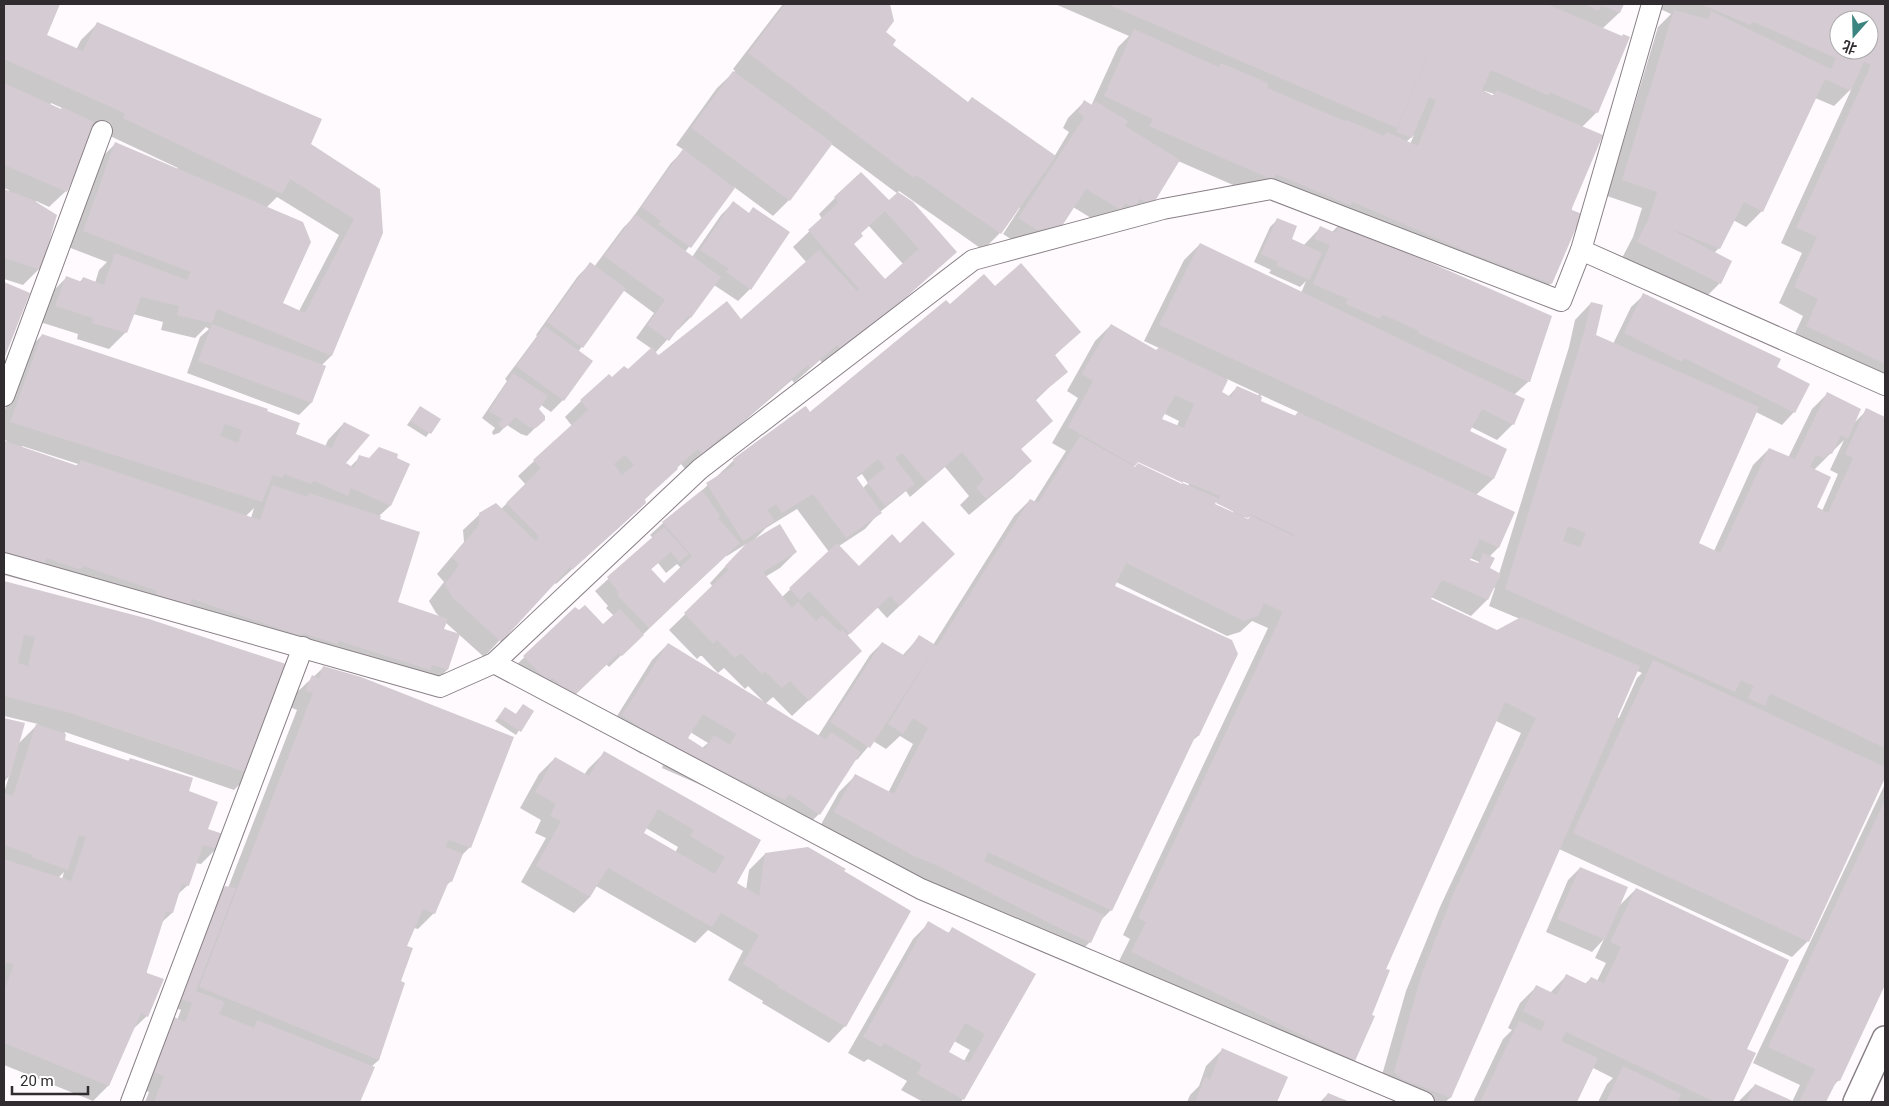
<svg xmlns="http://www.w3.org/2000/svg" width="1889" height="1106" font-family="Roboto,'Noto Sans SC',sans-serif">
<rect width="100%" height="100%" fill="#fefafd"/>
<g fill="#0003" fill-rule="evenodd">
<path d="M4 4H58L45 35 76 50 81 40 97 24 310 145 382 233 331 356 321 366 311 403 299 415 187 373 200 337 209 329 206 327 195 338 161 330 163 322 133 314 126 332 109 349 77 339 78 334 40 322 50 294 66 278 79 283 83 278 95 283 99 270 107 262 68 247 99 160 115 144 177 170 178 168 108 135 97 124 66 191 49 207 36 201 35 203 39 269 23 285 4 279V190L9 192V190L4 188ZM51 103 62 108 60 110 50 105ZM277 197 339 235 299 311 281 303 266 208Z"/>
<path d="M783 4H889L892 20 884 32 892 45 968 103 1054 157 1069 132 1063 128 1068 118 1084 102 1091 106 1118 47 1129 36 1055 4H1623L1619 13 1602 29 1597 112 1582 127 1570 208 1551 283 1535 299 1261 190 1256 195 1178 161 1151 205 1104 226 1073 207 1061 225 1044 241 1020 245 1003 234 1020 208 1019 206 999 234 983 250 899 191 897 193 955 252 885 315 823 364 820 360 794 383 792 380 708 452 706 450 685 469 681 464 644 500 628 519 556 584 554 582 484 657 445 622 442 630 447 670 431 686 33 575 26 581 4 575V444L7 441 4 440V412L26 352 42 335 266 412 295 435 325 447 328 440 344 423V463L350 467 360 457 369 459 396 458 409 464 390 506 379 516 397 603 441 618 436 613 429 601 444 582 437 574 464 542 463 530 480 514 501 509 526 485 518 476 572 426 565 417 581 401 612 378 629 371 652 349 636 338 654 313 623 290 578 352 563 400 551 412 541 405 538 410 543 420 527 436 521 434 507 425 499 433 493 435 492 432 495 428 482 418 507 381 505 379 537 336 536 335 578 276 590 264 594 267 623 228 631 220 671 163 684 150 676 145 717 88 735 71 733 69ZM1485 91 1494 94 1492 96 1484 93ZM1414 135 1410 144 1406 142ZM831 144 898 194 889 202 835 198 819 214 822 219 793 247 807 263 741 321 658 356 655 353 677 329 678 330 690 318 714 285 738 301 750 289 733 203 721 215 692 257 685 252 734 187 773 216 789 200ZM869 226 903 264 885 280 853 245 860 234ZM22 446 78 464 75 467 21 448ZM254 508 251 518 246 516Z"/>
<path d="M1655 4H1885V386L1791 342 1803 316 1779 303 1802 253 1781 243 1852 88 1834 106 1815 98 1762 211 1746 227 1733 220 1719 248 1714 253 1720 283 1704 299 1622 258 1633 237 1642 208 1607 196 1658 27 1671 14 1654 6ZM1839 20H1869V50H1839Z"/>
<path d="M1278 219 1290 240 1303 246 1320 228 1332 232 1340 224 1536 363 1528 382 1514 395 1513 424 1497 440 1471 427 1468 432 1506 450 1493 479 1476 495 1514 513 1498 548 1489 557V569L1499 574 1569 347 1575 320 1591 303 1595 336 1613 344 1631 307 1644 295 1775 368 1794 412 1782 425 1756 412 1698 544 1714 551 1753 465 1769 449 1788 458 1812 409 1828 393 1853 424 1868 409 1885 418V687L1883 692 1885 693V775L1808 941 1792 957 1559 849 1450 1098 1445 1102H1405L1378 1089 1406 991 1440 907 1521 733 1496 721 1386 966 1354 1060 1338 1076 1115 969 1130 939 1123 935 1268 628 1252 621 1240 632 1227 636 1116 582 1114 587 1236 654 1198 736 1191 742 1111 910 1099 922 1090 942 1074 958 819 828 839 792 855 776 888 793 913 744 900 736 886 749 873 741 857 760 855 758 819 814 803 830 662 768 663 765 645 754H641L607 732 652 660 668 644 764 702 748 686 745 689 724 668 718 673 702 656H700L697 659 669 630 713 587 710 583 746 544 727 556 726 555 609 667 606 664 559 709 540 689 512 669 575 609 603 626 614 616 606 608 608 606 595 591 653 538 650 535 663 523 694 498 733 461 804 408 810 414 949 305 995 288 1079 332 1054 356 1066 371 1035 401 1051 420 1020 450 1030 461 1014 477 969 515 960 505 969 496 945 467 910 497 906 491 880 512 865 529 839 546 859 567 900 545 941 566 887 618 877 607 847 636 845 666 792 716 773 697 765 704 818 736 870 655 882 643 902 656 920 636 933 645 1014 516 1030 500 1034 502 1066 451 1052 443 1078 398 1067 391 1095 341 1111 325 1155 351 1159 348 1144 341 1184 260 1200 244 1301 293 1306 281 1300 287 1269 273 1271 270 1254 262 1270 227ZM1227 379 1259 394 1258 396 1237 387 1228 397 1221 393ZM1261 395 1298 412 1294 417 1259 401ZM1163 413 1179 421 1177 426 1160 420ZM1844 440 1830 470 1838 474 1822 511 1816 508 1814 470ZM1137 460 1189 484 1188 487 1132 469ZM862 474 868 483 863 488 856 478ZM1215 501 1234 512 1233 514 1213 505ZM797 509 829 552 782 597 765 577 780 568 796 552 754 540 766 528ZM1250 515 1252 517 1248 520 1242 518ZM1470 558 1479 562 1478 564 1469 561ZM658 563 666 573 677 564 681 568 663 585 650 570ZM1493 587 1495 588 1489 606 1520 619 1497 631 1429 600 1431 597 1471 616 1487 600ZM1637 671 1642 673 1637 678 1619 718 1617 717ZM690 732 708 743 702 748 686 738Z"/>
<polygon points="4,284 28,294 4,356"/>
<polygon points="420,407 439,420 426,437 407,425"/>
<path d="M4 582 149 620 250 774 234 790 65 732 63 740 127 762 130 759 187 792 217 848 201 864 195 863 188 885 177 895 172 913 161 923 146 971 147 1016 132 1030 109 1085 93 1101 4 1065V793L9 776 4 782V719L23 724 18 744 38 724 4 716ZM64 872 62 879 58 878Z"/>
<polygon points="324,667 470,847 461,856 451,881 445,887 434,913 418,929 414,928 406,947 400,981 379,1060 371,1067 373,1068 359,1102 145,1102 149,1092 138,1088 158,1035 175,1019 177,1020 181,1010 174,1007 217,895 225,887 228,888 297,710 290,707 296,693"/>
<polygon points="523,705 532,710 516,735 495,721 505,709 515,715"/>
<path d="M604 753 760 841 736 884 746 890 749 870 765 854 842 872 909 911 845 1026 829 1043 762 1003 763 1001 728 980 743 951 708 930 695 943 596 886 590 897 574 913 521 882 546 838 535 833 541 820 520 808 539 774 555 758 584 775 588 769ZM646 828 678 847 675 853 642 834Z"/>
<polygon points="1885,784 1885,982 1839,1080 1832,1087 1825,1102 1792,1102 1800,1085 1753,1063"/>
<polygon points="1580,868 1617,908 1636,889 1745,1049 1754,1054 1732,1102 1598,1102 1607,1084 1613,1078 1593,1068 1576,1102 1473,1102 1503,1039 1512,1030 1508,1028 1520,1003 1536,987 1550,993 1567,975 1585,984 1591,978 1597,981 1606,963 1595,958 1604,939 1592,952 1546,932 1568,880"/>
<path d="M929 923 948 933 953 928 1034 974 961 1102H923L901 1090 907 1081 868 1059 864 1062 848 1053 913 939ZM954 1041 970 1050 964 1061 948 1052Z"/>
<polygon points="1222,1050 1286,1078 1275,1102 1187,1102 1190,1095 1199,1086 1206,1066"/>
<polygon points="1755,1085 1792,1102 1738,1102"/>
<polygon points="1328,1094 1347,1102 1320,1102"/>
</g>
<g fill="#d5cbd2" fill-rule="evenodd">
<polygon points="4,4 60,4 47,35 83,51 97,22 322,119 311,144 380,189 383,233 332,356 217,309 212,323 177,315 179,306 141,297 127,333 92,323 93,318 55,306 66,276 82,282 83,277 104,285 115,253 187,280 191,272 83,231 115,142 303,222 311,242 283,303 305,313 354,219 290,179 282,194 123,118 125,114 122,112 4,59"/>
<polygon points="785,4 890,4 894,21 886,32 896,40 893,45 968,102 972,97 1056,156 1001,234 919,177 916,175 914,178 748,53"/>
<polygon points="1107,4 1547,4 1622,36 1623,34 1630,37 1598,113 1554,94 1550,92 1549,95 1545,94 1491,70 1482,90 1494,96 1496,90 1603,135 1572,208 1572,210 1582,214 1552,284 1473,254 1355,203 1352,202 1351,205 1347,204 1276,174 1273,180 1149,126 1153,119 1104,96 1134,29 1219,67 1221,63 1268,83 1267,88 1345,121 1347,120 1384,136 1387,132 1418,146 1436,100 1430,97 1428,100 1412,138 1396,132 1440,26 1397,128"/>
<polygon points="1584,4 1624,4 1620,13 1601,5 1599,11"/>
<path d="M1700 4H1885V364L1806 326 1818 299 1794 287 1817 237 1797 228V226L1871 65 1864 62 1851 91 1825 79 1763 212 1744 202 1720 249 1669 228 1732 261 1721 284 1637 242 1648 220 1657 192 1622 180 1674 10 1708 19 1711 11 1831 69 1836 58 1756 23 1753 22 1750 25ZM1839 20H1869V50H1839Z"/>
<polygon points="733,71 833,143 790,201 691,128"/>
<polygon points="4,83 61,109 62,107 98,124 67,192 4,165"/>
<polygon points="1084,100 1092,105 1095,101 1128,121 1125,126 1180,160 1152,206 1140,199 1134,208 1125,203 1121,210 1086,189 1062,226 1037,230 1018,218 1083,119 1084,116 1078,112"/>
<polygon points="683,149 735,188 691,248 658,224 661,221 641,207"/>
<path d="M861 172 889 200 898 192 913 202 957 252 903 300 840 349 837 345 810 368 808 365 725 436 723 435 702 454 698 449 677 467 678 469 645 499 646 503 623 524 573 569 570 567 501 642 452 597 445 584 459 565 452 557 479 525V513L496 503 536 541 539 536 506 503 541 468 533 460 588 410 580 400 609 374 612 377 624 366 628 369 652 347 658 355 660 354 727 301 741 319 819 250 857 291 859 289 808 230 838 203 834 197ZM885 211 919 249 885 279 854 244 863 236 861 233ZM625 455 634 465 622 475 614 464Z"/>
<polygon points="4,189 33,200 57,215 41,270 4,258"/>
<polygon points="733,201 749,213 753,207 790,232 751,290 726,272 729,269 700,250"/>
<polygon points="635,214 721,277 691,318 688,316 669,341 647,325 665,300 604,256"/>
<polygon points="1277,218 1297,226 1292,239 1322,253 1309,280 1276,265 1278,262 1261,254"/>
<polygon points="1340,223 1552,316 1530,382 1529,382 1418,333 1419,331 1415,329 1386,316 1382,315 1380,319 1346,304 1348,299 1313,284 1330,245 1314,239 1317,232 1320,226 1336,233"/>
<polygon points="1200,243 1525,399 1514,425 1482,409 1470,431 1507,449 1494,479 1159,325"/>
<polygon points="590,262 626,288 583,348 547,322"/>
<polygon points="1021,263 1081,332 1055,355 1068,372 1035,399 1053,421 1021,449 1032,461 986,499 976,488 984,479 962,452 927,482 902,453 895,458 915,484 885,506 867,482 885,468 878,459 856,477 882,513 846,538 813,494 782,513 776,504 775,505 767,510 775,521 743,541 706,483 735,465 733,459 804,407 806,406 810,412 811,411 946,300 950,304 984,274 995,286"/>
<polygon points="4,282 30,293 4,359"/>
<polygon points="1643,293 1781,359 1777,367 1810,384 1795,413 1684,358 1682,362 1624,333"/>
<path d="M1591 302 1603 305 1596 335 1759 407 1699 543 1720 553 1769 448 1795 459 1827 392 1861 409 1848 439 1841 435 1832 454 1828 453 1825 459 1816 455 1810 467 1831 477 1817 507 1828 513 1853 458 1845 454 1866 408 1885 417V748L1773 695 1770 694 1765 706 1748 698 1754 686 1747 683 1741 680 1735 692 1505 589 1585 329ZM1568 526 1586 533 1580 547 1563 541Z"/>
<polygon points="212,324 326,366 312,403 198,361"/>
<path d="M1111 324 1156 350 1160 347 1228 380 1222 392 1231 397 1237 386 1262 397 1261 401 1263 402 1296 416 1298 412 1515 512 1499 548 1480 539 1470 560 1479 563 1483 553 1495 558 1490 568 1501 574 1488 600 1442 580 1431 599 1497 630 1521 617 1640 666 1451 1098 1402 1079 1394 1072 1422 973 1455 890 1536 718 1505 702 1387 967 1386 969 1390 970 1372 1015 1375 1016 1355 1061 1131 952 1146 922 1138 918 1283 612 1264 603 1258 616 1244 621 1126 563 1115 586 1232 640 1238 654 1199 736 1196 735 1112 911 988 852 984 861 1104 915 1091 943 1053 925 938 866 912 855 834 812 855 774 894 794 928 728 913 718 903 734 888 724 931 654 870 748 830 722 882 642 905 656 919 635 937 646 1030 499 1038 503 1080 436 1135 467 1138 463 1182 484 1183 483 1138 462 1135 466 1068 427 1093 381 1082 374V373ZM1175 395 1194 404 1184 428 1162 419ZM1183 481 1220 496 1216 503 1247 518 1250 517 1248 519 1215 504 1218 498 1183 483ZM1250 514 1295 535 1294 536 1250 515Z"/>
<polygon points="545,326 593,361 564,401 516,366"/>
<path d="M42 334 268 409 267 411 300 423 296 434 332 448 344 422 370 435 346 463 354 468 359 455 369 458 379 447 398 454 397 458 410 464 391 506 351 488 348 496 314 481 311 484 284 474 283 478 273 475 262 502 10 422ZM225 424 242 430 238 443 220 436Z"/>
<polygon points="513,373 548,396 539,409 545,416 545,420 536,428 529,427 515,417 508,425 504,428 501,427 499,424 502,419 489,411"/>
<polygon points="420,406 441,419 431,434 410,421"/>
<polygon points="5,441 78,466 81,460 260,520 272,485 308,497 309,493 381,516 380,519 420,532 398,602 448,619 444,629 460,634 448,670 432,665 430,670 339,641 337,644 302,633 301,636 192,599 190,606 156,594 157,591 83,566 82,569 75,568 46,558 44,566 6,555 7,552 4,551"/>
<polygon points="702,490 720,516 718,518 740,543 649,628 617,595 619,593 607,577 664,527 689,554 679,562 671,552 651,569 664,583 692,556 662,522"/>
<polygon points="923,521 955,554 900,606 890,596 850,634 809,591 800,600 789,588 837,543 859,566 892,534 900,543"/>
<polygon points="780,524 797,552 763,572 792,608 798,602 816,621 822,615 840,632 842,629 862,651 809,701 790,681 782,688 765,671 762,674 741,653 735,658 717,640 713,644 684,613 728,570 725,566 746,544"/>
<path d="M4 581 149 619 292 666 251 774 70 713 4 696ZM24 635 35 637 28 666 18 663Z"/>
<polygon points="585,605 603,624 620,609 644,635 622,656 619,653 572,698 553,678 548,682 523,656 575,607 579,610"/>
<path d="M668 643 823 738 826 740 831 732 861 752 820 815 789 794 785 800 677 751 678 749 661 738 659 737 658 739 622 715ZM703 714 736 734 730 745 714 735 705 749 688 738Z"/>
<polygon points="1653,660 1885,767 1885,778 1809,942 1573,833"/>
<polygon points="323,666 361,677 514,737 471,848 449,840 447,843 446,847 463,854 452,882 449,881 435,914 423,909 407,946 413,948 401,981 405,983 379,1060 199,987 313,693 305,691 312,675 319,679"/>
<polygon points="523,704 534,711 521,732 498,717 505,707 516,714"/>
<polygon points="4,718 25,723 10,777 4,775"/>
<polygon points="36,724 66,734 65,740 77,744 129,761 130,758 193,778 189,791 218,802 208,829 223,834 218,849 203,845 189,886 182,884 173,913 166,912 147,971 147,973 164,979 148,1017 141,1013 109,1086 4,1043 4,990 14,965 7,962 4,968 4,859 71,881 86,837 79,835 68,870 31,857 32,855 4,845 4,793 13,796"/>
<path d="M604 751 761 840 737 883 759 896 765 853 808 847 846 869 844 871 911 911 846 1027 778 987V985L743 964 759 935 721 913 712 927 608 868 590 897 536 866 561 821 550 816 556 804 535 792 555 757 589 776ZM658 809 694 830 690 836 725 857 715 874 644 833Z"/>
<polygon points="1885,800 1885,985 1840,1081 1837,1080 1826,1102 1799,1102 1815,1069 1768,1047"/>
<polygon points="1580,867 1628,887 1605,940 1557,919"/>
<polygon points="225,886 236,888 196,991 225,1002 219,1014 227,1017 254,1028 257,1020 375,1067 360,1102 154,1102 164,1076 153,1072 174,1017 185,1022 187,1017 192,1003 181,999"/>
<polygon points="1636,888 1789,960 1747,1049 1756,1053 1733,1102 1715,1102 1566,1032 1561,1041 1598,1058 1577,1102 1480,1102 1519,1021 1541,1031 1545,1022 1523,1011 1536,985 1557,995 1566,974 1587,984 1591,977 1604,983 1621,947 1610,942"/>
<path d="M928 921 949 933 952 927 1036 974 964 1100 917 1074 922 1064 884 1043 881 1047 863 1037ZM965 1023 985 1034 969 1063 949 1052Z"/>
<polygon points="1222,1048 1288,1077 1277,1102 1195,1102 1205,1077 1210,1080"/>
<polygon points="1623,1066 1681,1094 1677,1102 1606,1102"/>
<polygon points="1755,1084 1795,1102 1746,1102"/>
<polygon points="1328,1093 1350,1102 1323,1102"/>
</g>
<g fill="none" stroke-linecap="round" stroke-linejoin="round">
<g stroke="#898087" stroke-width="22">
<g id="minor">
<polyline points="1652,4 1581,250 1885,385"/>
<polyline points="4,396 102,131"/>
<polyline points="4,563 440,687 494,663 700,469 973,260 1163,209 1271,189 1561,301 1581,250"/>
<polyline points="494,663 921,889 1424,1102"/>
<polyline points="131,1102 303,647"/>
</g>
</g>
<g stroke="#898087" stroke-width="28">
<polyline id="tertiary" points="1856,1102 1885,1039"/>
</g>
<use href="#minor" stroke="#fff" stroke-width="20"/>
<use href="#tertiary" stroke="#fff" stroke-width="25"/>
</g>
<rect width="1889" height="1106" fill="none" stroke="#302c2f" stroke-width="10"/>
<g transform="translate(1854 35) rotate(200)"><circle r="24" fill="#ffffff" stroke="#acabac"/>
<path d="M0-4L9 19L0 12L-9 19Z" fill="#3c8480"/>
<text y="-8" font-size="14" font-weight="bold" text-anchor="middle" fill="#302c2f">北</text>
</g>
<path d="M12 1086v8h76v-8" fill="none" stroke="#302c2f" stroke-width="2.5"/>
<text x="20" y="1086" font-size="15" fill="#302c2f" stroke="#ffffff" stroke-width="4" paint-order="stroke">20 m</text>
</svg>
